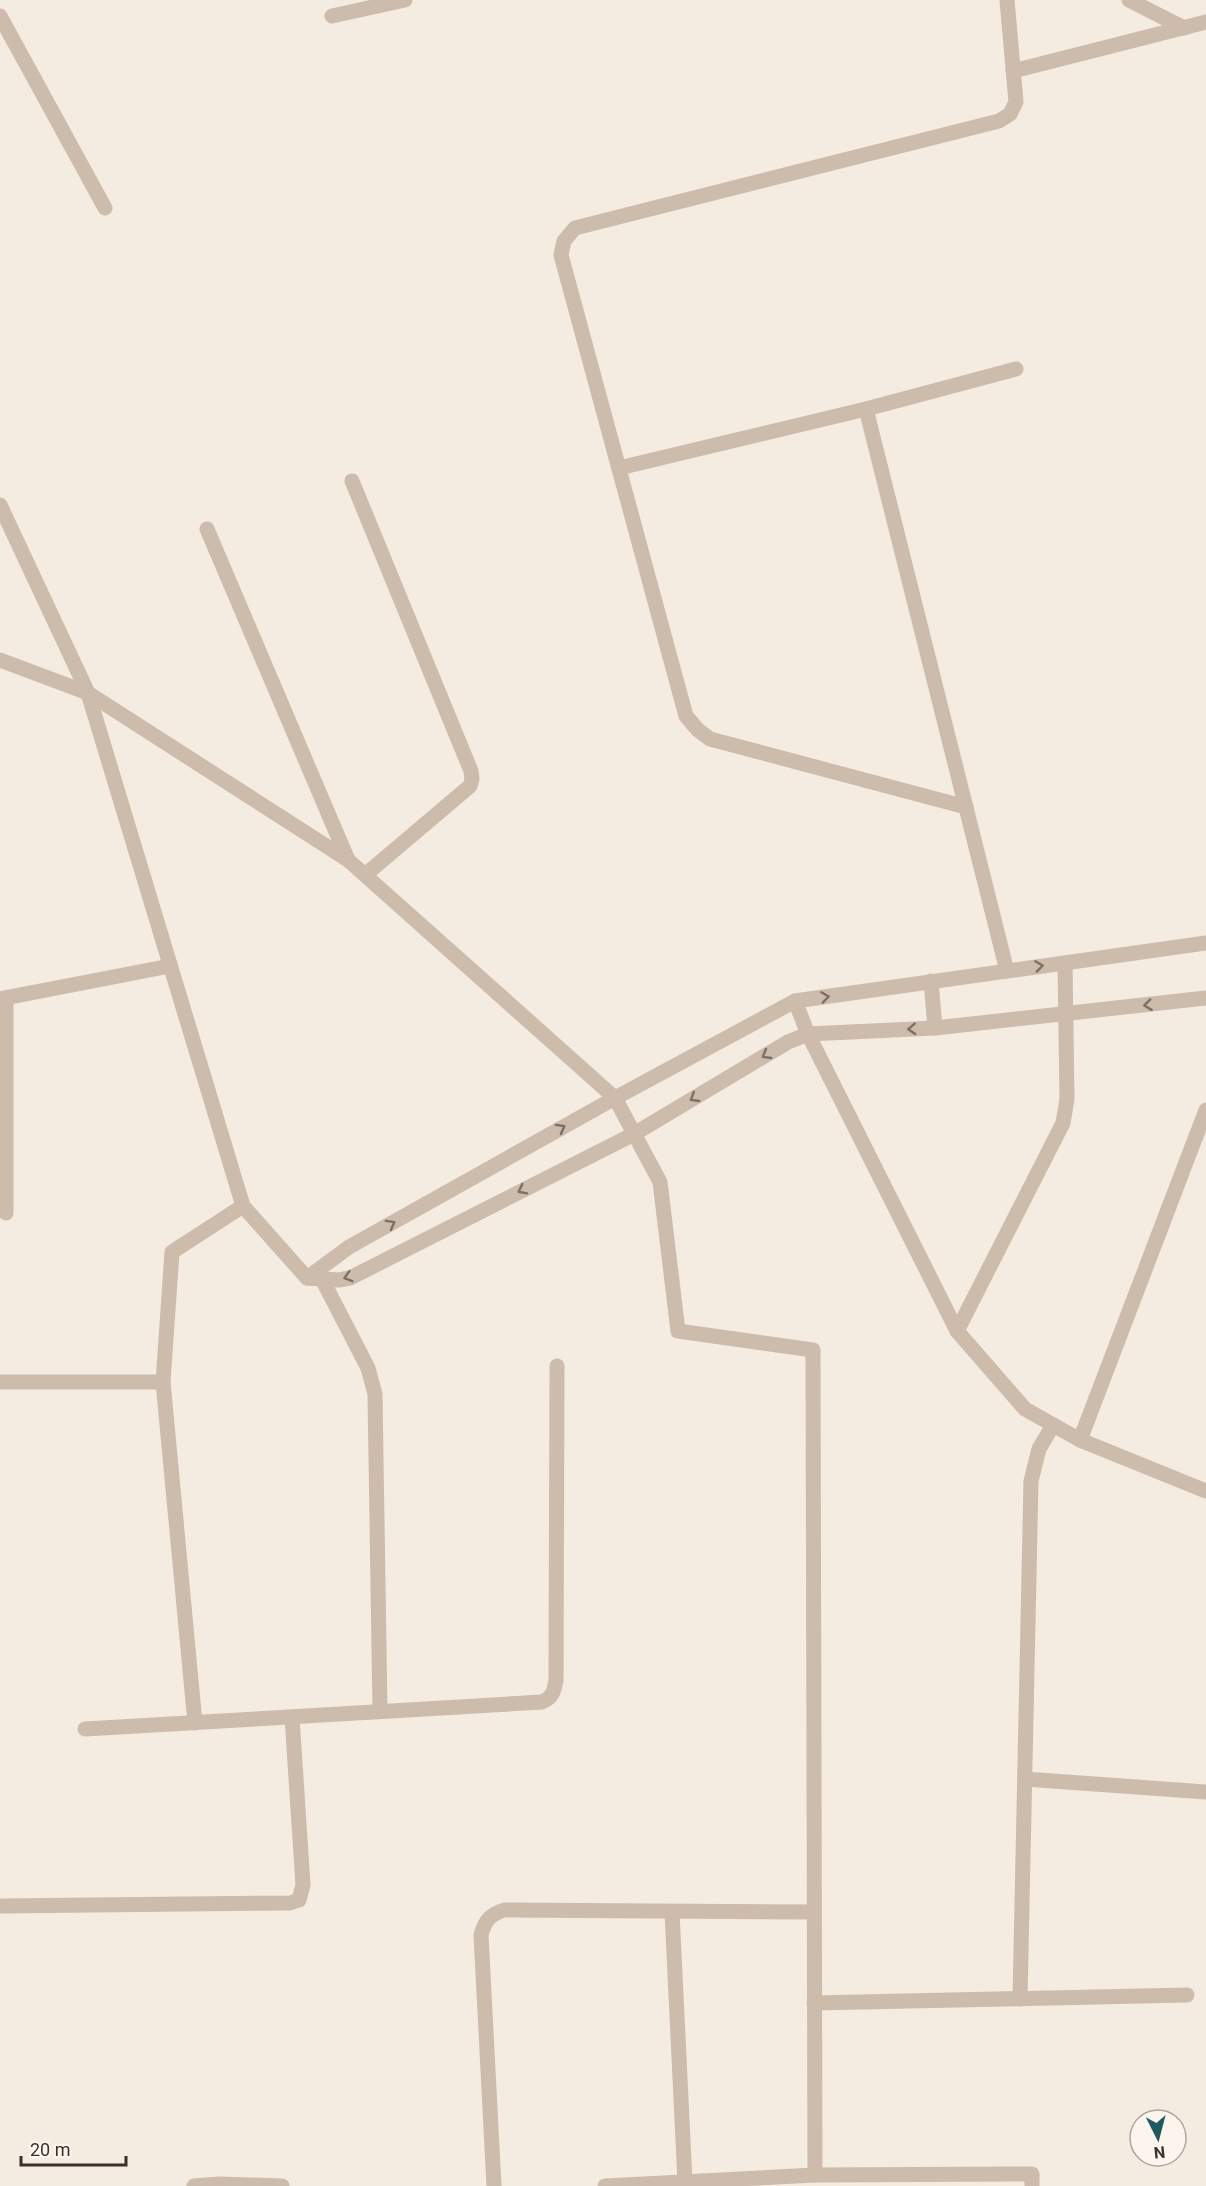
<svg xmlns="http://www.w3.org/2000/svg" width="1206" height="2186" font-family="Roboto,sans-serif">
<rect width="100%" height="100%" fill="#f4ebe1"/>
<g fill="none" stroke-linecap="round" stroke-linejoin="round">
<g stroke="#cdbbac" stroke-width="15">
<polyline points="1129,0 1184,28"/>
<polyline points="0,16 105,208"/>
<polyline points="332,16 405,0"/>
<polyline points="1013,71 1206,22"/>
<polyline points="866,409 1007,971"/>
<polyline points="619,468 866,409 1016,369"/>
<polyline points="352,481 471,771 472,779 470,786 365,875"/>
<polyline points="0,505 88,693 243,1206 307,1278 339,1280 350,1278 634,1134 788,1042 808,1034 935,1028 1206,998"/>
<polyline points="207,529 348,860"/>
<polyline points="0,660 88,693 348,860 615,1098 660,1182 678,1331 813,1350 815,2175 1032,2174 1032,2186"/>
<polyline points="966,807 710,739 698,730 686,716 561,255 564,241 575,228 999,121 1010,114 1016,102 1007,0"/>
<polyline points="931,981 935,1028"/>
<polyline points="6,998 6,1213"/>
<polyline points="0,999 170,966"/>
<polyline points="795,1001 808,1034 957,1331 1025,1409 1080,1440 1206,1491"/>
<polyline points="307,1278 349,1247 615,1098 795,1001 1206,943"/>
<polyline points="322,1279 368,1368 375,1394 380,1711"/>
<polyline points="957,1331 1063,1123 1067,1099 1065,963"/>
<polyline points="0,1382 163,1382 172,1252 243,1206"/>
<polyline points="163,1382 195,1723"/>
<polyline points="1080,1440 1206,1110"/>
<path d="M85 1729 542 1702C553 1697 554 1691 556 1680L557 1366"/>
<polyline points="1025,1779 1206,1792"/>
<polyline points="0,1906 290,1903 299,1900 303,1885 292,1717"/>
<polyline points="672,1912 685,2182"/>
<polyline points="1020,1999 1031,1481 1039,1449 1053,1425"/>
<polyline points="814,2003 1187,1995"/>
<polyline points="194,2186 219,2184 282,2186"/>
<path d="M494 2186 481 1935C485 1920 490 1915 504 1910L814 1912"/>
<polyline points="605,2186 815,2175"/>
</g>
</g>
<defs><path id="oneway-chevron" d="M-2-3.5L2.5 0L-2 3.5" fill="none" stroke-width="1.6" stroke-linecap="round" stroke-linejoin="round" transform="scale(1.5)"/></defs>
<g stroke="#7d6f65">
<use href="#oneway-chevron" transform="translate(1039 966) rotate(-8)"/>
<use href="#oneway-chevron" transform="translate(825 997) rotate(-8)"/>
<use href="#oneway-chevron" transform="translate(1148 1005) rotate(173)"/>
<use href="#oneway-chevron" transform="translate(912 1029) rotate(177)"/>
<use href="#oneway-chevron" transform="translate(766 1055) rotate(150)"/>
<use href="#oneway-chevron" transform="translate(694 1098) rotate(149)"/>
<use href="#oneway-chevron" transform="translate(561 1128) rotate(-29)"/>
<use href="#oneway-chevron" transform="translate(522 1190) rotate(153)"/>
<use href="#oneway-chevron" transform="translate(391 1224) rotate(-29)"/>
<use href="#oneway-chevron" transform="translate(348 1277) rotate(164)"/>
</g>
<g transform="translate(1158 2138) rotate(174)"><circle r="28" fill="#fbf5ee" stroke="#aea6a0" stroke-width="1.5"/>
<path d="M0-4.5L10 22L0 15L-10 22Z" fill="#1f5a5e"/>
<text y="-9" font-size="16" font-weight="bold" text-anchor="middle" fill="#3b302b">N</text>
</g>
<path d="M21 2156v9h105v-9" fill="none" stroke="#3b302b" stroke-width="3"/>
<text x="30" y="2156" font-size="18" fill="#3b302b" stroke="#fbf5ee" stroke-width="4.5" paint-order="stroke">20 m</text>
</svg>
